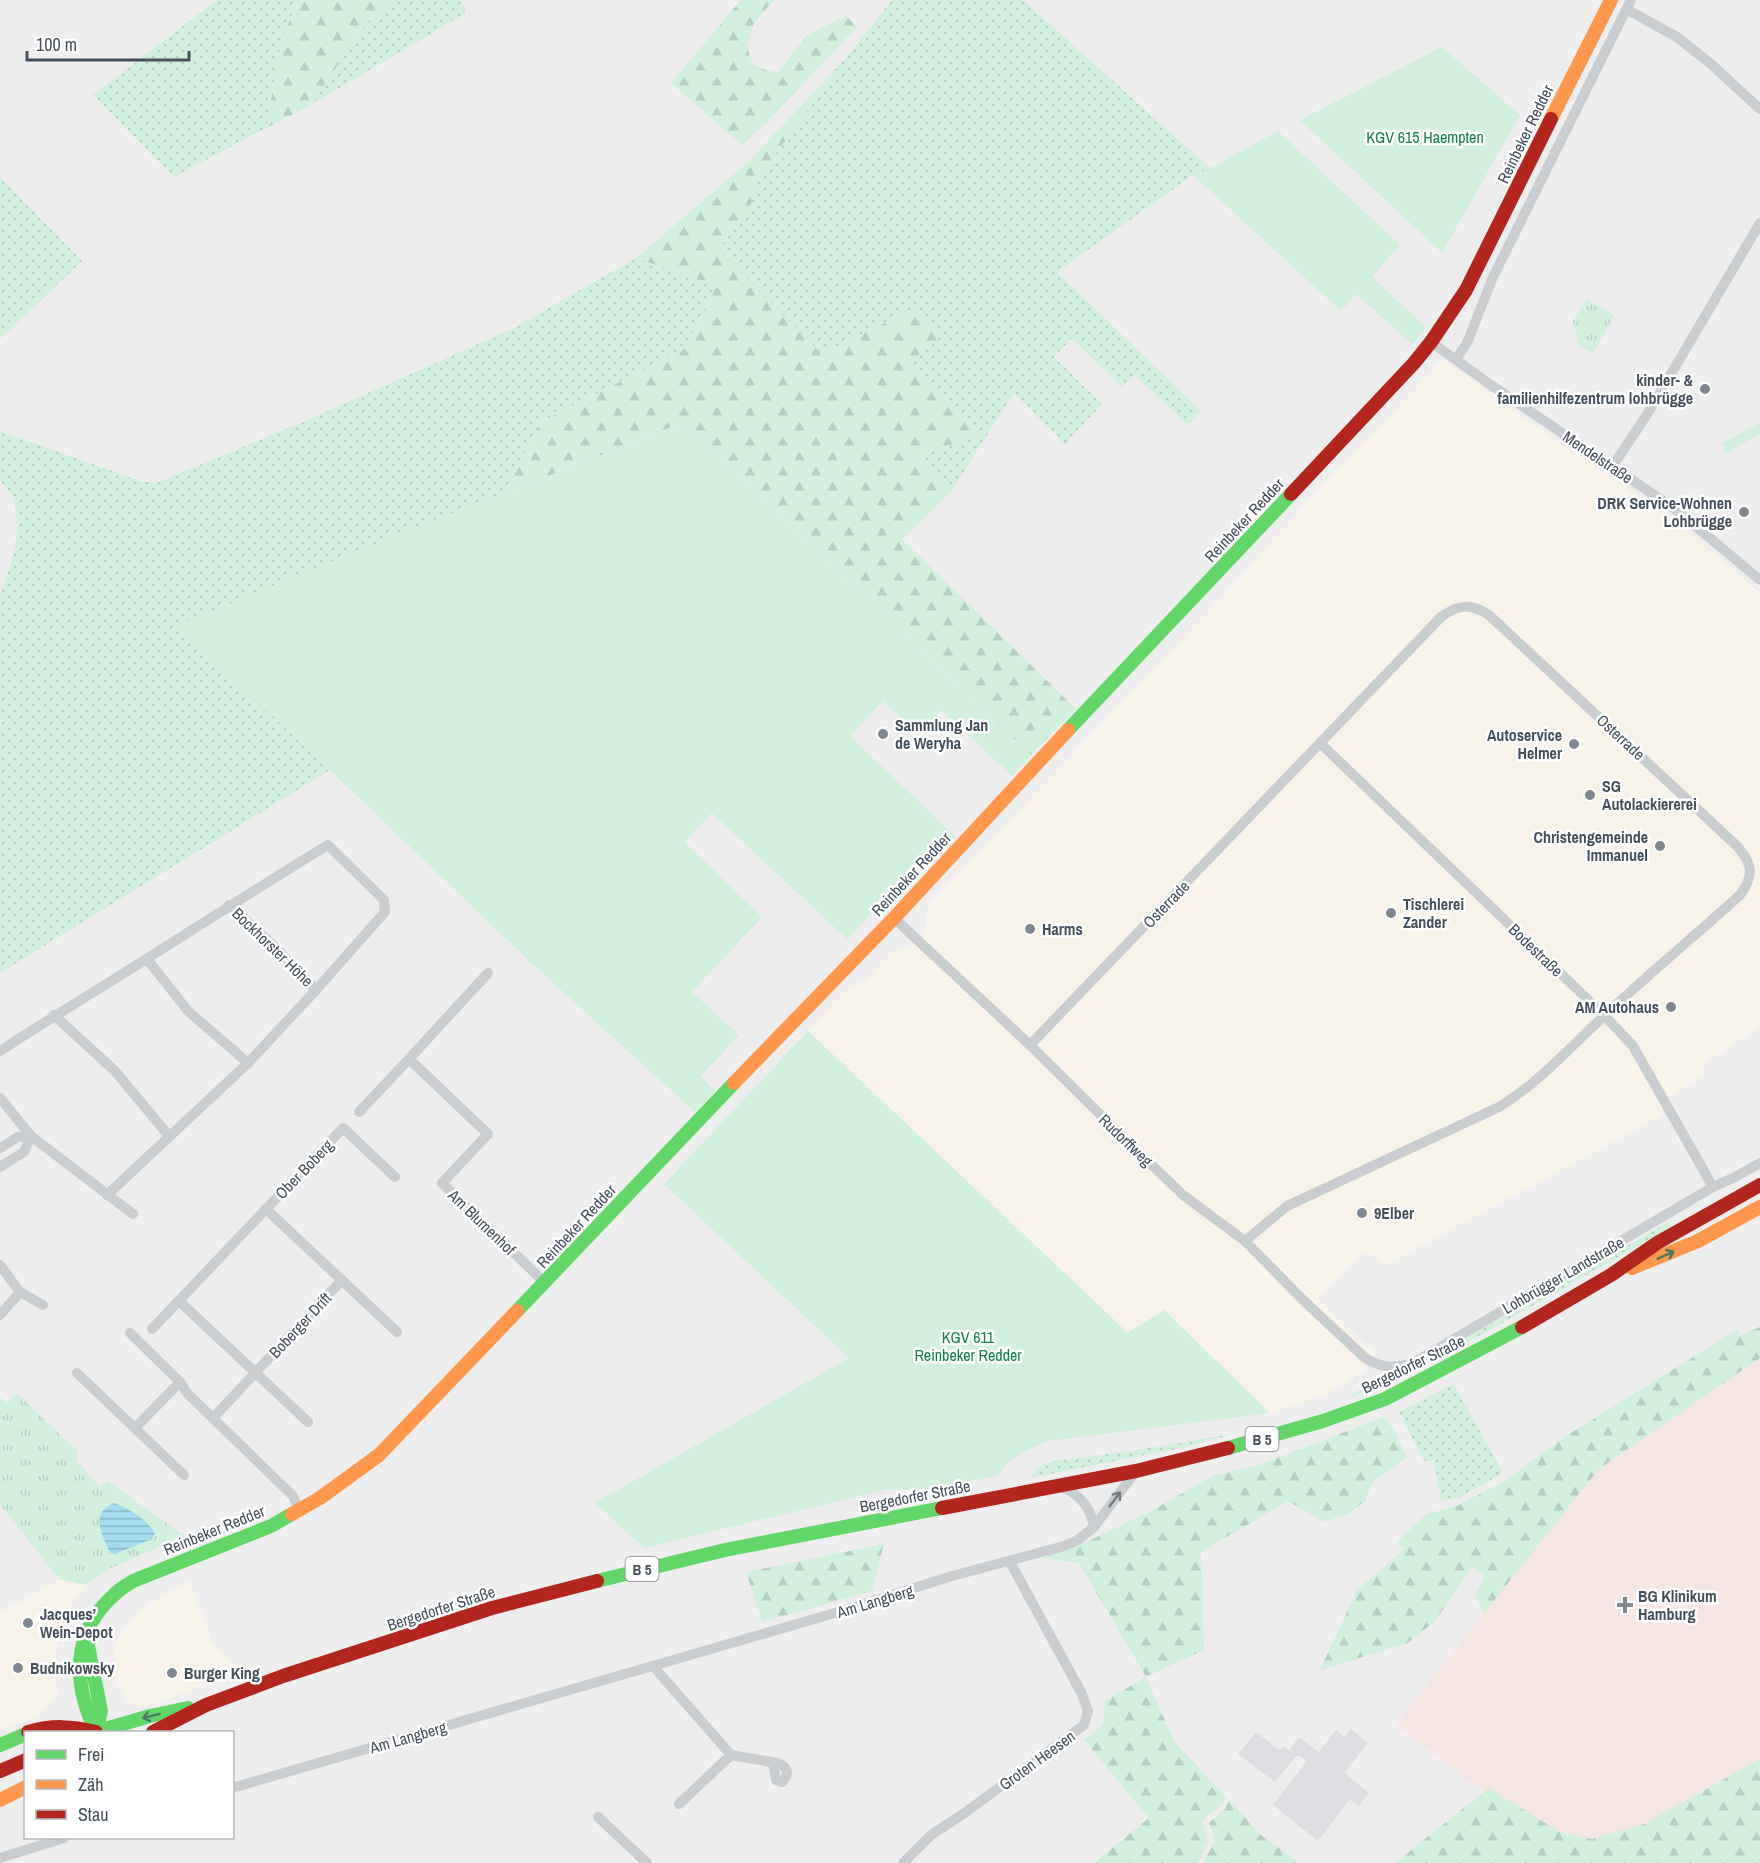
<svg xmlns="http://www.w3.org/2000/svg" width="1760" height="1863" font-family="'Archivo Narrow',sans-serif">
<defs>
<pattern id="grass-dots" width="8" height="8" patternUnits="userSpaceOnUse" patternTransform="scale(1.5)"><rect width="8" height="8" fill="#d1f0de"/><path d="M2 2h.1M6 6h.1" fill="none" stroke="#b5d0c1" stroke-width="1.8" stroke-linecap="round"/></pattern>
<pattern id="forest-firs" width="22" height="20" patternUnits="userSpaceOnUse" patternTransform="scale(1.5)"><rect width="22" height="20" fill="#d1f0de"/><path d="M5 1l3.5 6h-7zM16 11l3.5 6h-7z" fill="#b5d0c1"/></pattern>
<pattern id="park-tufts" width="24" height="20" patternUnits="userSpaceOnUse" patternTransform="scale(1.5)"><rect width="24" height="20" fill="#d1f0de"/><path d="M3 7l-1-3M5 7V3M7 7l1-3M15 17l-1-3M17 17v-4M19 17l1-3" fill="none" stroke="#b5d0c1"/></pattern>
<pattern id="water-rules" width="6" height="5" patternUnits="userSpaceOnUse" patternTransform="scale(1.5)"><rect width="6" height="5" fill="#a3dcef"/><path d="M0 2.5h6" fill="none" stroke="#87b5c5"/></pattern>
</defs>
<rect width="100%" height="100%" fill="#efeeee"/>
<g fill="#f7f3e9">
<polygon points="1443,359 1564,446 1676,520 1760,593 1760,1027 1702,1064 1707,1073 1674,1093 1659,1117 1384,1266 1365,1250 1317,1298 1375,1353 1365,1370 1323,1396 1270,1413 1164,1311 1128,1333 808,1031 846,989 865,980 892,952 908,949 925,931 928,906 1261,556 1262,551"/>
<polygon points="59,1579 86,1585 68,1609 58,1638 55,1666 58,1695 39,1717 16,1724 0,1731 0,1613"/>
<polygon points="190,1581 213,1644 244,1672 157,1703 139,1706 127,1701 112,1674 113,1651 116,1641 136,1614 157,1599"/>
</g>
<polygon fill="#f6e6e4" points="1760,1358 1760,1863 1557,1847 1396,1725 1495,1598 1599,1469"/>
<polygon fill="#dcdee1" points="1351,1729 1368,1743 1344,1773 1369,1793 1359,1806 1350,1799 1318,1841 1273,1805 1307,1761 1300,1756 1296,1756 1275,1782 1238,1754 1256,1732 1279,1750 1283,1746 1289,1750 1299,1737 1319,1752 1336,1730 1344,1737"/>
<g fill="url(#grass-dots)">
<polygon points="217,0 298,0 282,39 266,128 174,177 93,95"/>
<polygon points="397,0 461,0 466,13 311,105 366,23"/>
<polygon points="892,0 1023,0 1209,167 1209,169 1193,175 1057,272 1201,411 1187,425 1135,375 1122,387 1072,338 1054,357 1102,404 1065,444 1014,393 950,493 921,455 979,435 908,363 917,311 913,309 822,354 717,249 750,209 756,181 844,60"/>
<polygon points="0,177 82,261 0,339"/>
<polygon points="636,258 716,285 686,348 541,422 504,494 177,626 330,770 0,973 0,723 3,721 0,718 0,595 14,554 18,526 14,497 0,481 0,431 140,481 156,483 305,421 514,328"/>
<polygon points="1669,1222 1671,1226 1664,1231 1483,1334 1409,1372 1351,1397 1356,1391 1385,1373 1394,1373 1413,1368"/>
<polygon points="1454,1384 1503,1473 1460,1497 1441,1501 1434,1460 1424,1461 1399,1412"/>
<polygon points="1237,1433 1185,1447 1029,1478 1042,1465 1054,1461 1138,1450"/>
</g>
<g fill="url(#forest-firs)">
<polygon points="298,0 397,0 366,23 311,105 266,128 282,39"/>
<polygon points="741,0 774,0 754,23 747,47 753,64 765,70 778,72 807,35 846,16 857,27 769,120 742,145 671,83"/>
<polygon points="844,60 756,181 750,209 718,249 822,354 913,309 917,311 939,339 908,363 979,435 921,455 950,493 902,539 1076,709 1031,755 682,423 504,494 541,422 686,348 716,285 636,258 749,161"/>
<polygon points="1760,1327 1760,1358 1599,1469 1484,1613 1475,1595 1485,1576 1472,1567 1434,1622 1408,1643 1320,1670 1357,1590 1404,1550 1397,1542 1426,1514 1459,1505 1506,1480 1569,1434 1737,1330 1740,1336"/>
<polygon points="1384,1417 1394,1430 1407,1457 1373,1482 1365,1501 1348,1514 1324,1522 1288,1501 1201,1552 1204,1650 1146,1677 1174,1741 1227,1798 1219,1807 1202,1821 1209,1841 1198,1863 1094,1863 1149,1818 1084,1740 1103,1725 1105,1701 1146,1677 1079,1563 1041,1558 1084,1543 1143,1515 1213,1476 1259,1465"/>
<polygon points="884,1544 872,1591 762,1622 746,1572"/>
<polygon points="1760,1759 1760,1863 1395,1863 1489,1788 1560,1832 1592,1839 1644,1824"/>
<polygon points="1229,1800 1261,1835 1296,1860 1297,1863 1203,1863 1215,1841 1209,1823 1225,1809"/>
</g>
<g fill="url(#park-tufts)">
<polygon points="1587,299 1614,315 1594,353 1579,345 1573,321"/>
<polygon points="1760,423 1760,433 1726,454 1722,443"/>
<polygon points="17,1393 77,1451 77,1461 100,1487 108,1481 184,1536 111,1568 86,1585 59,1579 0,1504 0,1397 7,1404"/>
</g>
<g fill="#d1f0de">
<polygon points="1442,47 1520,115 1442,253 1300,120"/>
<polygon points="1278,131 1400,245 1372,277 1426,327 1412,344 1356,294 1341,311 1193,175 1209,169"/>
<polygon points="682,423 1031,755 1012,776 942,710 919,733 883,701 850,736 955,836 924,871 916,865 847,939 712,813 685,842 762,917 692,992 739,1035 701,1076 715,1091 695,1112 529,961 330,770 176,626 416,527 504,494"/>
<path d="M808 1031 1128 1333 1164 1310 1270 1413 1048 1441C1026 1450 1011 1456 997 1476L923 1490H885L644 1548 595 1503 849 1358 664 1184Z"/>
</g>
<path fill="url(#water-rules)" d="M114 1503C129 1508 147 1520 155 1533L152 1539 115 1554 110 1553C102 1534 89 1513 114 1503Z"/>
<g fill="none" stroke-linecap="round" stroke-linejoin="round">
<g stroke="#cacdcf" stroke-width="10">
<polyline points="1626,9 1677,37 1711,64 1760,109"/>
<polyline points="1431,342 1491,385 1675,509 1760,580"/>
<polyline points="1456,359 1467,343 1493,277 1631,0"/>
<polyline points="1612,467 1648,413 1760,223"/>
<polyline points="1321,744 1604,1015 1633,1046 1713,1187"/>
<polyline points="229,905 275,947 316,990"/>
<path d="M894 918 1030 1045 1129 1143 1183 1195 1245 1241 1303 1300 1364 1357C1382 1369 1392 1368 1413 1363L1713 1187 1735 1177 1760 1163"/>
<polyline points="147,959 188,1011 248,1063"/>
<polyline points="54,1015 115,1071 169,1136"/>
<path d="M1030 1045 1441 617C1459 604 1470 603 1489 615L1738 847C1753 865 1754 876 1740 895 1695 936 1647 975 1603 1017 1569 1048 1539 1083 1499 1107L1287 1206 1245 1241"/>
<path d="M0 1051C49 1019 99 989 148 958 208 920 267 882 328 845L384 900 385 912 316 990 248 1063 107 1195"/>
<polyline points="409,1059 488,973"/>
<polyline points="0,1098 31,1136 133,1214"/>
<polyline points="359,1112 409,1059 488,1134 442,1183 545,1283"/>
<polyline points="0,1148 18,1137 31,1136 24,1152 0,1167"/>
<polyline points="266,1209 397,1332"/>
<polyline points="0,1265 20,1292 43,1305"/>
<polyline points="179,1301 308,1422"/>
<polyline points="0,1315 20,1292"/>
<polyline points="152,1329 343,1128 395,1177"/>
<polyline points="130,1333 180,1382 187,1393 293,1496 299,1510"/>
<polyline points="77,1373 184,1475"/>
<polyline points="213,1418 342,1280"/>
<polyline points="135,1428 180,1382"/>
<path d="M1059 1487C1079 1492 1091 1508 1094 1527"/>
<path d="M653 1666 731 1755 777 1763C787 1766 791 1774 782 1782L776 1780 773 1762"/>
<polyline points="232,1788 835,1613 952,1576 1064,1546 1078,1540 1094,1527 1136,1471"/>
<polyline points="679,1804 731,1755"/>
<polyline points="598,1817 647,1863"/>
<polyline points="0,1858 64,1838"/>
<polyline points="903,1863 931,1835 966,1812 1084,1725 1088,1711 1082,1694 1010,1562"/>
</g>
<g stroke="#63d668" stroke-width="14">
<polyline points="1068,730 1291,494"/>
<polyline points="517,1311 734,1083"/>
<polyline points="1228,1448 1323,1421 1385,1399 1522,1327"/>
<polyline points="597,1581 725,1550 942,1508"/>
<polyline points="88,1635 88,1646 101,1711 96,1732"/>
<polyline points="95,1732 150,1716 188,1708"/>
<path d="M96 1732C73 1684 71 1633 114 1595 119 1589 127 1585 133 1581L271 1526 292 1514"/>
<polyline points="0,1745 26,1734"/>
</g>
<g stroke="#ff974d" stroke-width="14">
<polyline points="1551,119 1611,0"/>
<polyline points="734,1083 894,918 1068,730"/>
<polyline points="1632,1268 1698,1241 1760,1207"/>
<polyline points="292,1514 320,1498 379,1455 517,1311"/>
<polyline points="0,1800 26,1787"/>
</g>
<g stroke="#b3261e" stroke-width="14">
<polyline points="1291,494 1414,363 1431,342 1466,290 1551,119"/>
<polyline points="1522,1327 1611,1275 1657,1243 1760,1185"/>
<polyline points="942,1508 1136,1471 1228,1448"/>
<path d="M28 1732C52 1725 72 1726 96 1732"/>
<polyline points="153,1732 206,1705 283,1676 492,1608 597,1581"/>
<polyline points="0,1771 26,1760"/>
</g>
</g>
<defs><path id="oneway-shaft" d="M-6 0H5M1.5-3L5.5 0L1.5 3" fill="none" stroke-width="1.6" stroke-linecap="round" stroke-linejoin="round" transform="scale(1.5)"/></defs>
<g stroke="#4e7860">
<use href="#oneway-shaft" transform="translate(1666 1255) rotate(-24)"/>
<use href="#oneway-shaft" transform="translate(151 1716) rotate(166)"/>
</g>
<use stroke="#747c84" href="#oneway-shaft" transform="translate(1115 1499) rotate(-53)"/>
<g fill="#80878f" stroke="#fff" stroke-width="2">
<circle cx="1705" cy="389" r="6"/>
<circle cx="1744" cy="512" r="6"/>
<circle cx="883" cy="734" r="6"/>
<circle cx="1574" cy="744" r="6"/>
<circle cx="1590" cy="795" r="6"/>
<circle cx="1660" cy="846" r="6"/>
<circle cx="1391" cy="913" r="6"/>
<circle cx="1030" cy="929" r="6"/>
<circle cx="1671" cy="1007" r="6"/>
<circle cx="1362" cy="1213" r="6"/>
<path d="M1622 1596h6v6h6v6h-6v6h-6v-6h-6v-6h6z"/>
<circle cx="28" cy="1623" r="6"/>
<circle cx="18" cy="1668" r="6"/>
<circle cx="172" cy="1673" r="6"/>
</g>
<g text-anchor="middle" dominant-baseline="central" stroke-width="5" stroke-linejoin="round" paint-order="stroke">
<g fill="#fff" stroke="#7d848d" stroke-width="1.5">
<rect x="1245.5" y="1427" width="33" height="24" rx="4.5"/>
<rect x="625.5" y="1557" width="33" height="24" rx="4.5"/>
</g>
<g font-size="15" font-weight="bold" fill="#45505c">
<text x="1262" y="1439">B 5</text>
<text x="642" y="1569">B 5</text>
</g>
<g font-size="16" fill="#45505c" stroke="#fff">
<text transform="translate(1525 134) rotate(-64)">Reinbeker Redder</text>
<text transform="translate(1598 457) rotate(34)">Mendelstraße</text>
<text transform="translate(1244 520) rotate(-47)">Reinbeker Redder</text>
<text transform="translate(1621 737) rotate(43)">Osterrade</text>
<text transform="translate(911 874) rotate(-47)">Reinbeker Redder</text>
<text transform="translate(1166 904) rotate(-46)">Osterrade</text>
<text transform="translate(273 947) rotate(44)">Bockhorster Höhe</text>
<text transform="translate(1536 950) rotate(44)">Bodestraße</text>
<text transform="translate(1126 1140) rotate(44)">Rudorffweg</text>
<text transform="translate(304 1169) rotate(-46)">Ober Boberg</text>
<text transform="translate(482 1222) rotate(44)">Am Blumenhof</text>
<text transform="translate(576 1226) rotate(-47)">Reinbeker Redder</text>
<text transform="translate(1563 1275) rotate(-30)">Lohbrügger Landstraße</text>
<text transform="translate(300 1325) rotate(-47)">Boberger Drift</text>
<text transform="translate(1413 1364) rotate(-26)">Bergedorfer Straße</text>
<text transform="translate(915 1496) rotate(-11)">Bergedorfer Straße</text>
<text transform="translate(214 1530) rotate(-22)">Reinbeker Redder</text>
<text transform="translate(875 1601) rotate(-17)">Am Langberg</text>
<text transform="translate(441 1608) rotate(-18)">Bergedorfer Straße</text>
<text transform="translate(408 1737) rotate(-16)">Am Langberg</text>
<text transform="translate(1037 1760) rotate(-36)">Groten Heesen</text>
</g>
<g font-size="16" fill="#12804e" stroke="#fff">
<text x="1425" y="137">KGV 615 Haempten</text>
<text x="968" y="1337">KGV 611<tspan x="968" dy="18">Reinbeker Redder</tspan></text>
</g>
<g font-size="16" font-weight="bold" fill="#45505c" stroke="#fff" text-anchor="start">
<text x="1693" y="380" text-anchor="end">kinder- &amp;<tspan x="1693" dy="18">familienhilfezentrum lohbrügge</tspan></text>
<text x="1732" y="503" text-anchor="end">DRK Service-Wohnen<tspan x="1732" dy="18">Lohbrügge</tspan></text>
<text x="895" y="725">Sammlung Jan<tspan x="895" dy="18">de Weryha</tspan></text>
<text x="1562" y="735" text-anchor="end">Autoservice<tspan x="1562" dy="18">Helmer</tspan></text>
<text x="1602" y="786">SG<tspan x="1602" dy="18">Autolackiererei</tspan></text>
<text x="1648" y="837" text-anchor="end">Christengemeinde<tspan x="1648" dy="18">Immanuel</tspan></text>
<text x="1403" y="904">Tischlerei<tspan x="1403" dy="18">Zander</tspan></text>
<text x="1042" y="929">Harms</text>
<text x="1659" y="1007" text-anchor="end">AM Autohaus</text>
<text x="1374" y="1213">9Elber</text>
<text x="1638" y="1596">BG Klinikum<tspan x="1638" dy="18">Hamburg</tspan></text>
<text x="40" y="1614">Jacques’<tspan x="40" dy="18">Wein-Depot</tspan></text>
<text x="30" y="1668">Budnikowsky</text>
<text x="184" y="1673">Burger King</text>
</g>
</g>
<rect x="24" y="1731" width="210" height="108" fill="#ffffff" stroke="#b5b9be" stroke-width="1.5"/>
<rect x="36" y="1750" width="30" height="9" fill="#63d668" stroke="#b5b9be" stroke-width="1.5"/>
<text x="78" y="1761" font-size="18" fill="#45505c">Frei</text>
<rect x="36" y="1780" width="30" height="9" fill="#ff974d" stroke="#b5b9be" stroke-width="1.5"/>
<text x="78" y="1791" font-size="18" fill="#45505c">Zäh</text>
<rect x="36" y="1810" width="30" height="9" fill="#b3261e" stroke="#b5b9be" stroke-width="1.5"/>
<text x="78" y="1821" font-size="18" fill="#45505c">Stau</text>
<path d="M27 51v9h162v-9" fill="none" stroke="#45505c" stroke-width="3"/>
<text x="36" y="51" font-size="18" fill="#45505c" stroke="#ffffff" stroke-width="4.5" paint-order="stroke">100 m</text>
</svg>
